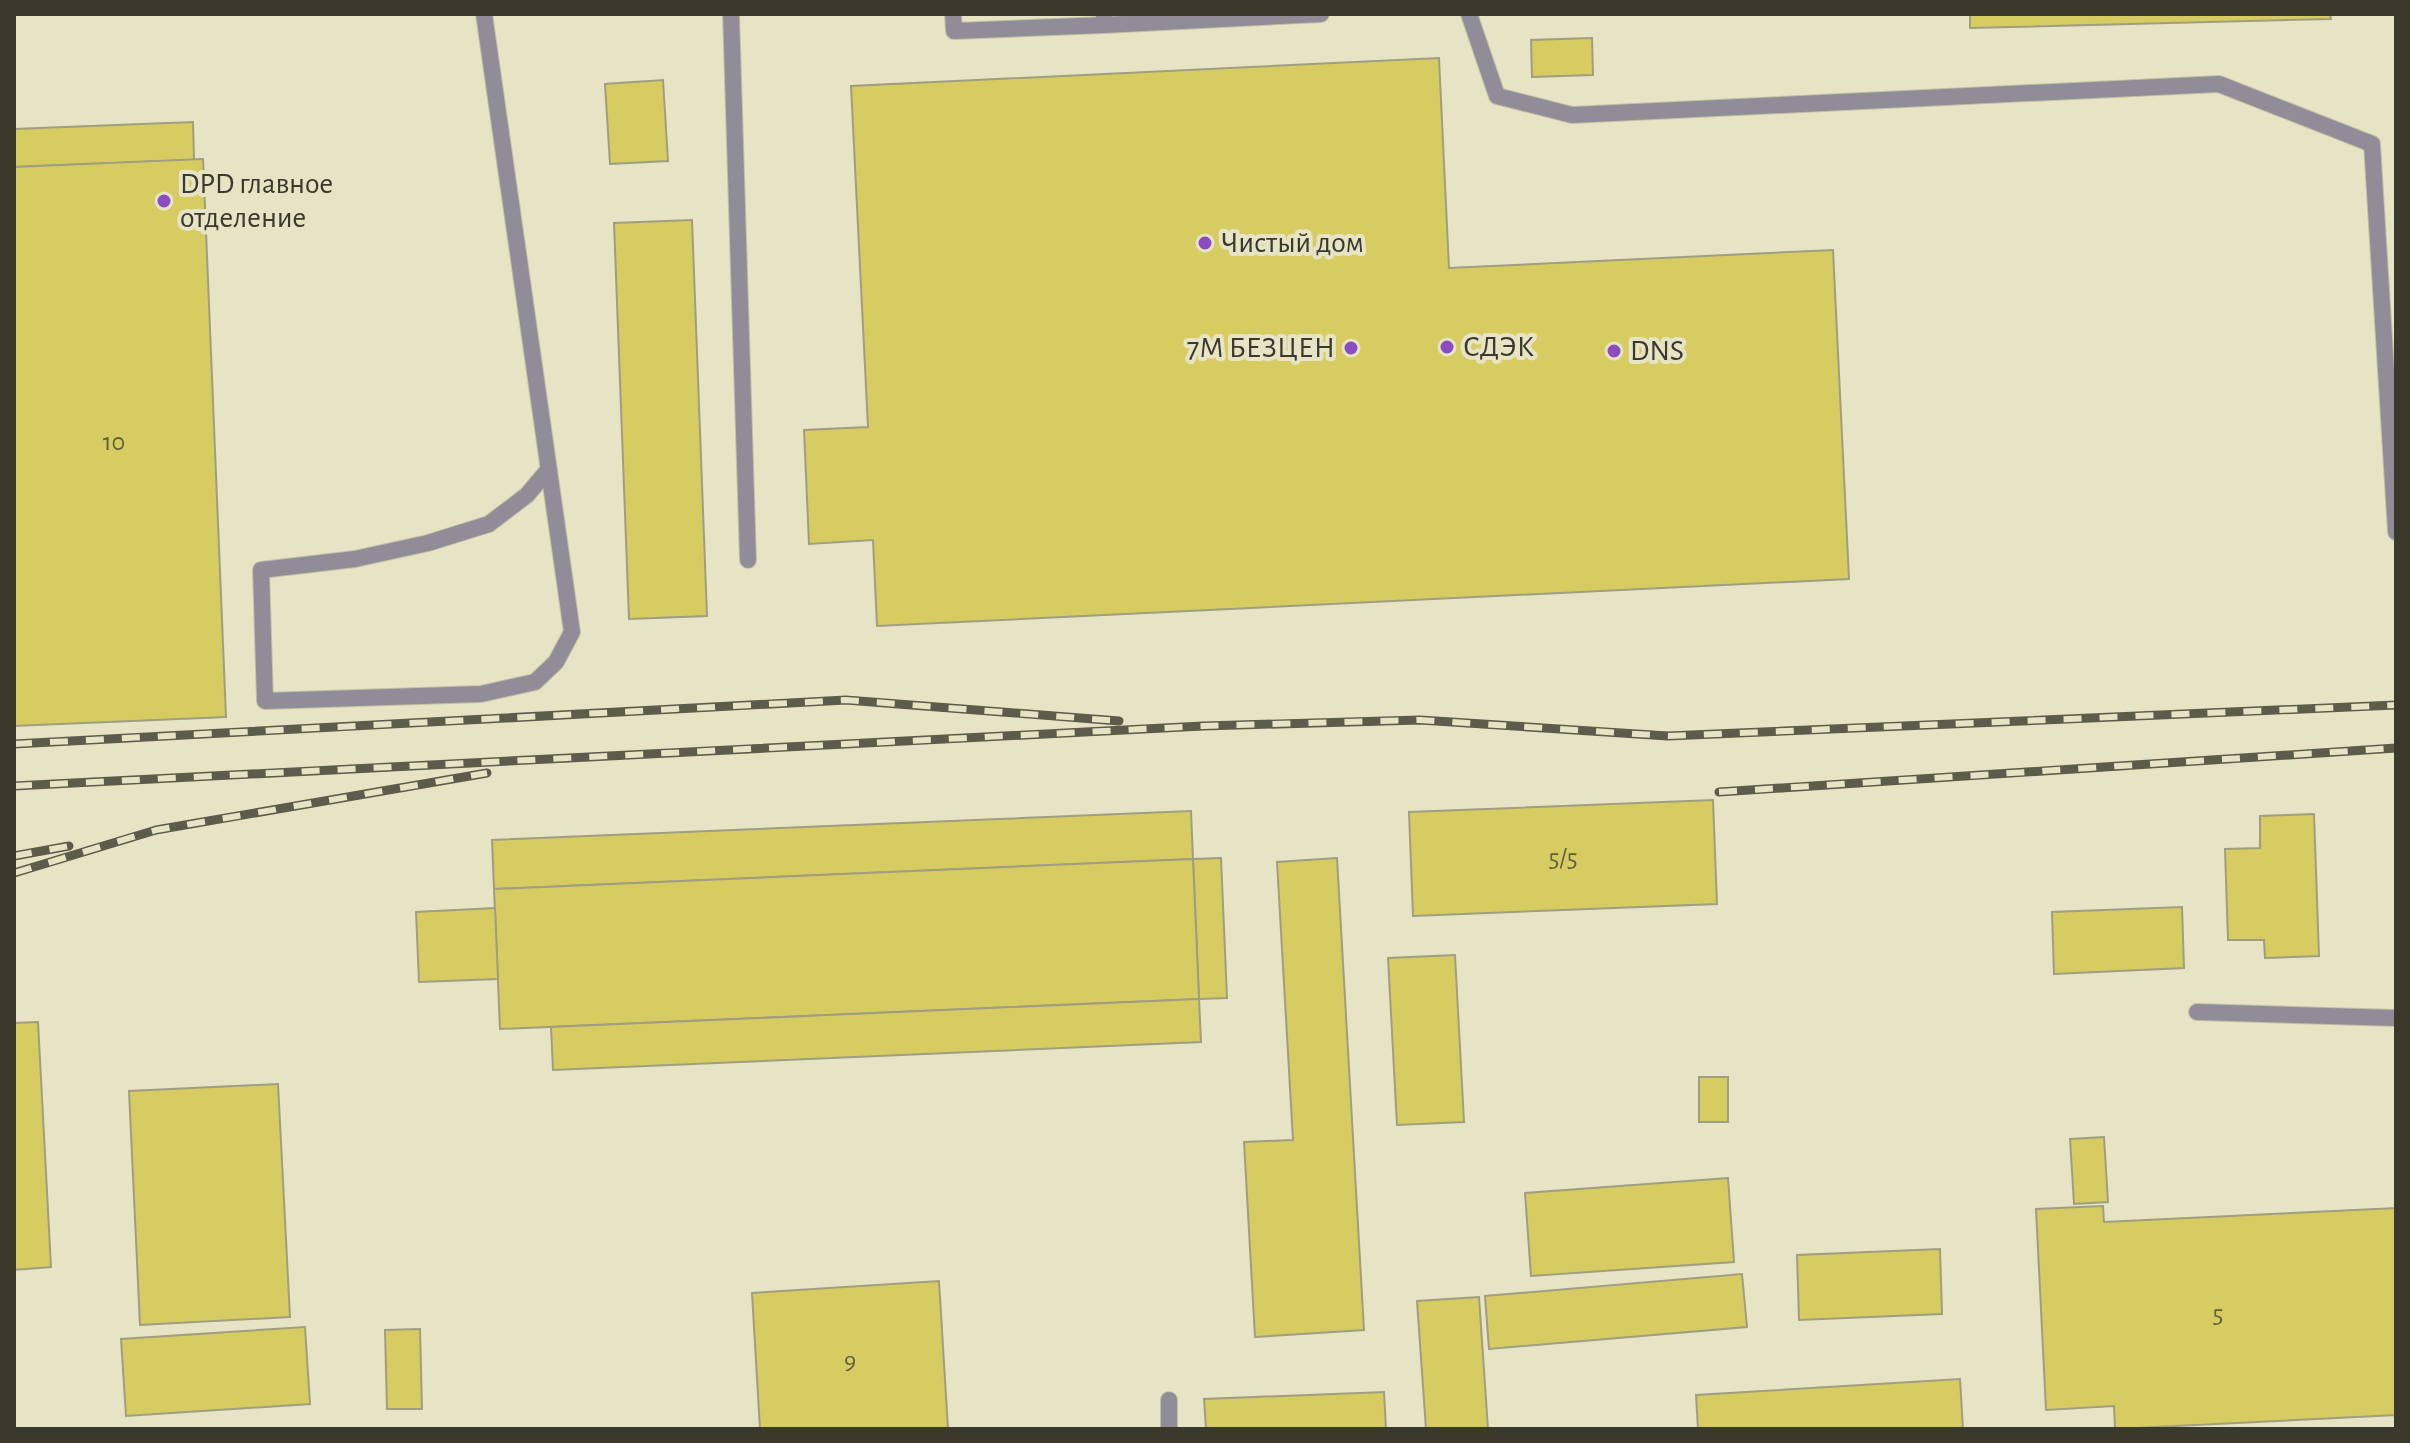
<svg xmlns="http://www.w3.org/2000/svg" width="2410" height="1443" font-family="'Alegreya Sans',sans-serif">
<rect width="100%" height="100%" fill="#e6e4c4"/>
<g fill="#d7cc62" stroke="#a09e80" stroke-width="2">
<polygon points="1970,14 2330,14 2331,19 1970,28"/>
<polygon points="1592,38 1593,75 1532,77 1531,40"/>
<polygon points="1439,58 1449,268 1833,250 1849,579 877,626 873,540 809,544 804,430 868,427 851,86"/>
<polygon points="663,80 668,161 610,164 605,84"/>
<polygon points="193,122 194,160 14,167 14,129"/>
<polygon points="203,159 226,717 14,726 14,167"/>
<polygon points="692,220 707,616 629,619 614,223"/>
<polygon points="1713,800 1717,904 1413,916 1409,812"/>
<polygon points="1191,811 1193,859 494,889 492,840"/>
<polygon points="2314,814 2319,956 2265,958 2264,940 2228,940 2225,849 2260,848 2260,816"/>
<polygon points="1221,858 1227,998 1199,999 1193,859"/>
<polygon points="1337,858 1364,1330 1255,1337 1244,1142 1293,1140 1277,862"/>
<polygon points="1193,859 1199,999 500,1029 494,889"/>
<polygon points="2182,907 2184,968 2054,974 2052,912"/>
<polygon points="495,908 498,979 419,982 416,912"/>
<polygon points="1455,955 1464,1122 1397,1125 1388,958"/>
<polygon points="1199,999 1201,1042 553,1070 551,1027"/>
<polygon points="38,1022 51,1267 14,1270 14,1023"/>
<rect x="1699" y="1077" width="29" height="45"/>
<polygon points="278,1084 290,1317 140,1325 129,1091"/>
<polygon points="2104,1137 2108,1202 2074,1204 2070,1139"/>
<polygon points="1728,1178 1734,1262 1531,1276 1525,1193"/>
<polygon points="2103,1206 2104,1222 2396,1208 2396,1415 2115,1429 2114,1406 2046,1410 2036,1209"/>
<polygon points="1940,1249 1942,1314 1799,1320 1797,1255"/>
<polygon points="1742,1274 1747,1327 1489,1349 1485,1296"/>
<polygon points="939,1281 948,1429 760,1429 752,1293"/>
<polygon points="1479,1297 1488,1429 1426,1429 1417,1301"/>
<polygon points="305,1327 310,1404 126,1416 121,1339"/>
<polygon points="420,1329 422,1409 387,1409 385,1330"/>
<polygon points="1960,1379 1963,1429 1698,1429 1696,1395"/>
<polygon points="1384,1392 1386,1429 1206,1429 1204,1399"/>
</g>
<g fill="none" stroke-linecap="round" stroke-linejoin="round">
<g stroke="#c4c2a6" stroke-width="18">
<g id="service">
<polyline points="484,14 572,632 556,662 535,682 481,694 265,701 261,570 355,559 428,543 489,524 527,495 549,469"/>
<polyline points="731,14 748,560"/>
<polyline points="953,14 954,31 1104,25"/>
<polyline points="1104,14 1104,25 1321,14"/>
<polyline points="1469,14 1497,96 1572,115 2219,84 2372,144 2396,532"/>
<polyline points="2197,1012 2396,1018"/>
<polyline points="1169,1429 1169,1400"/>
</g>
</g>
<use href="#service" stroke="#928c98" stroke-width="16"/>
<g stroke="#5d5c4b" stroke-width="9">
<g id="rail">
<polyline points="14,744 846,700 1119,721"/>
<polyline points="14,786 1203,726 1420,720 1668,736 2396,705"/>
<polyline points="1719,792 2396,748"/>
<polyline points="14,856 69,846"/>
<polyline points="14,873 156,830 487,773"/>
</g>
</g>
<use href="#rail" stroke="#e6e4c4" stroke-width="6" stroke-dasharray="18" stroke-linecap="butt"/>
</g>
<g fill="#8c4bc0" stroke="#e6e4c4" stroke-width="3">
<circle cx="164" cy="201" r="8"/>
<circle cx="1205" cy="243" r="8"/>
<circle cx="1447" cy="347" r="8"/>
<circle cx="1351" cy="348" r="8"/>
<circle cx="1614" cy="351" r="8"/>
</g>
<g text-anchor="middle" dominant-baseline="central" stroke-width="8" stroke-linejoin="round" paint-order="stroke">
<g font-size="26" fill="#615e3a">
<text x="114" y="442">10</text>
<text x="1563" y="858">5/5</text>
<text x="2218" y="1314">5</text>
<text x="850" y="1361">9</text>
</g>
<g font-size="30" fill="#3a392c" stroke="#e6e4c4" text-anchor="start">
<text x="180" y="184">DPD главное<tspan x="180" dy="34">отделение</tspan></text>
<text x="1221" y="243">Чистый дом</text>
<text x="1463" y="347">СДЭК</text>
<text x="1335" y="348" text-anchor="end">7М БЕЗЦЕН</text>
<text x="1630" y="351">DNS</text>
</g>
</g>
<rect width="2410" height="1443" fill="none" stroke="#3a392c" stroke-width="32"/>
</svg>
